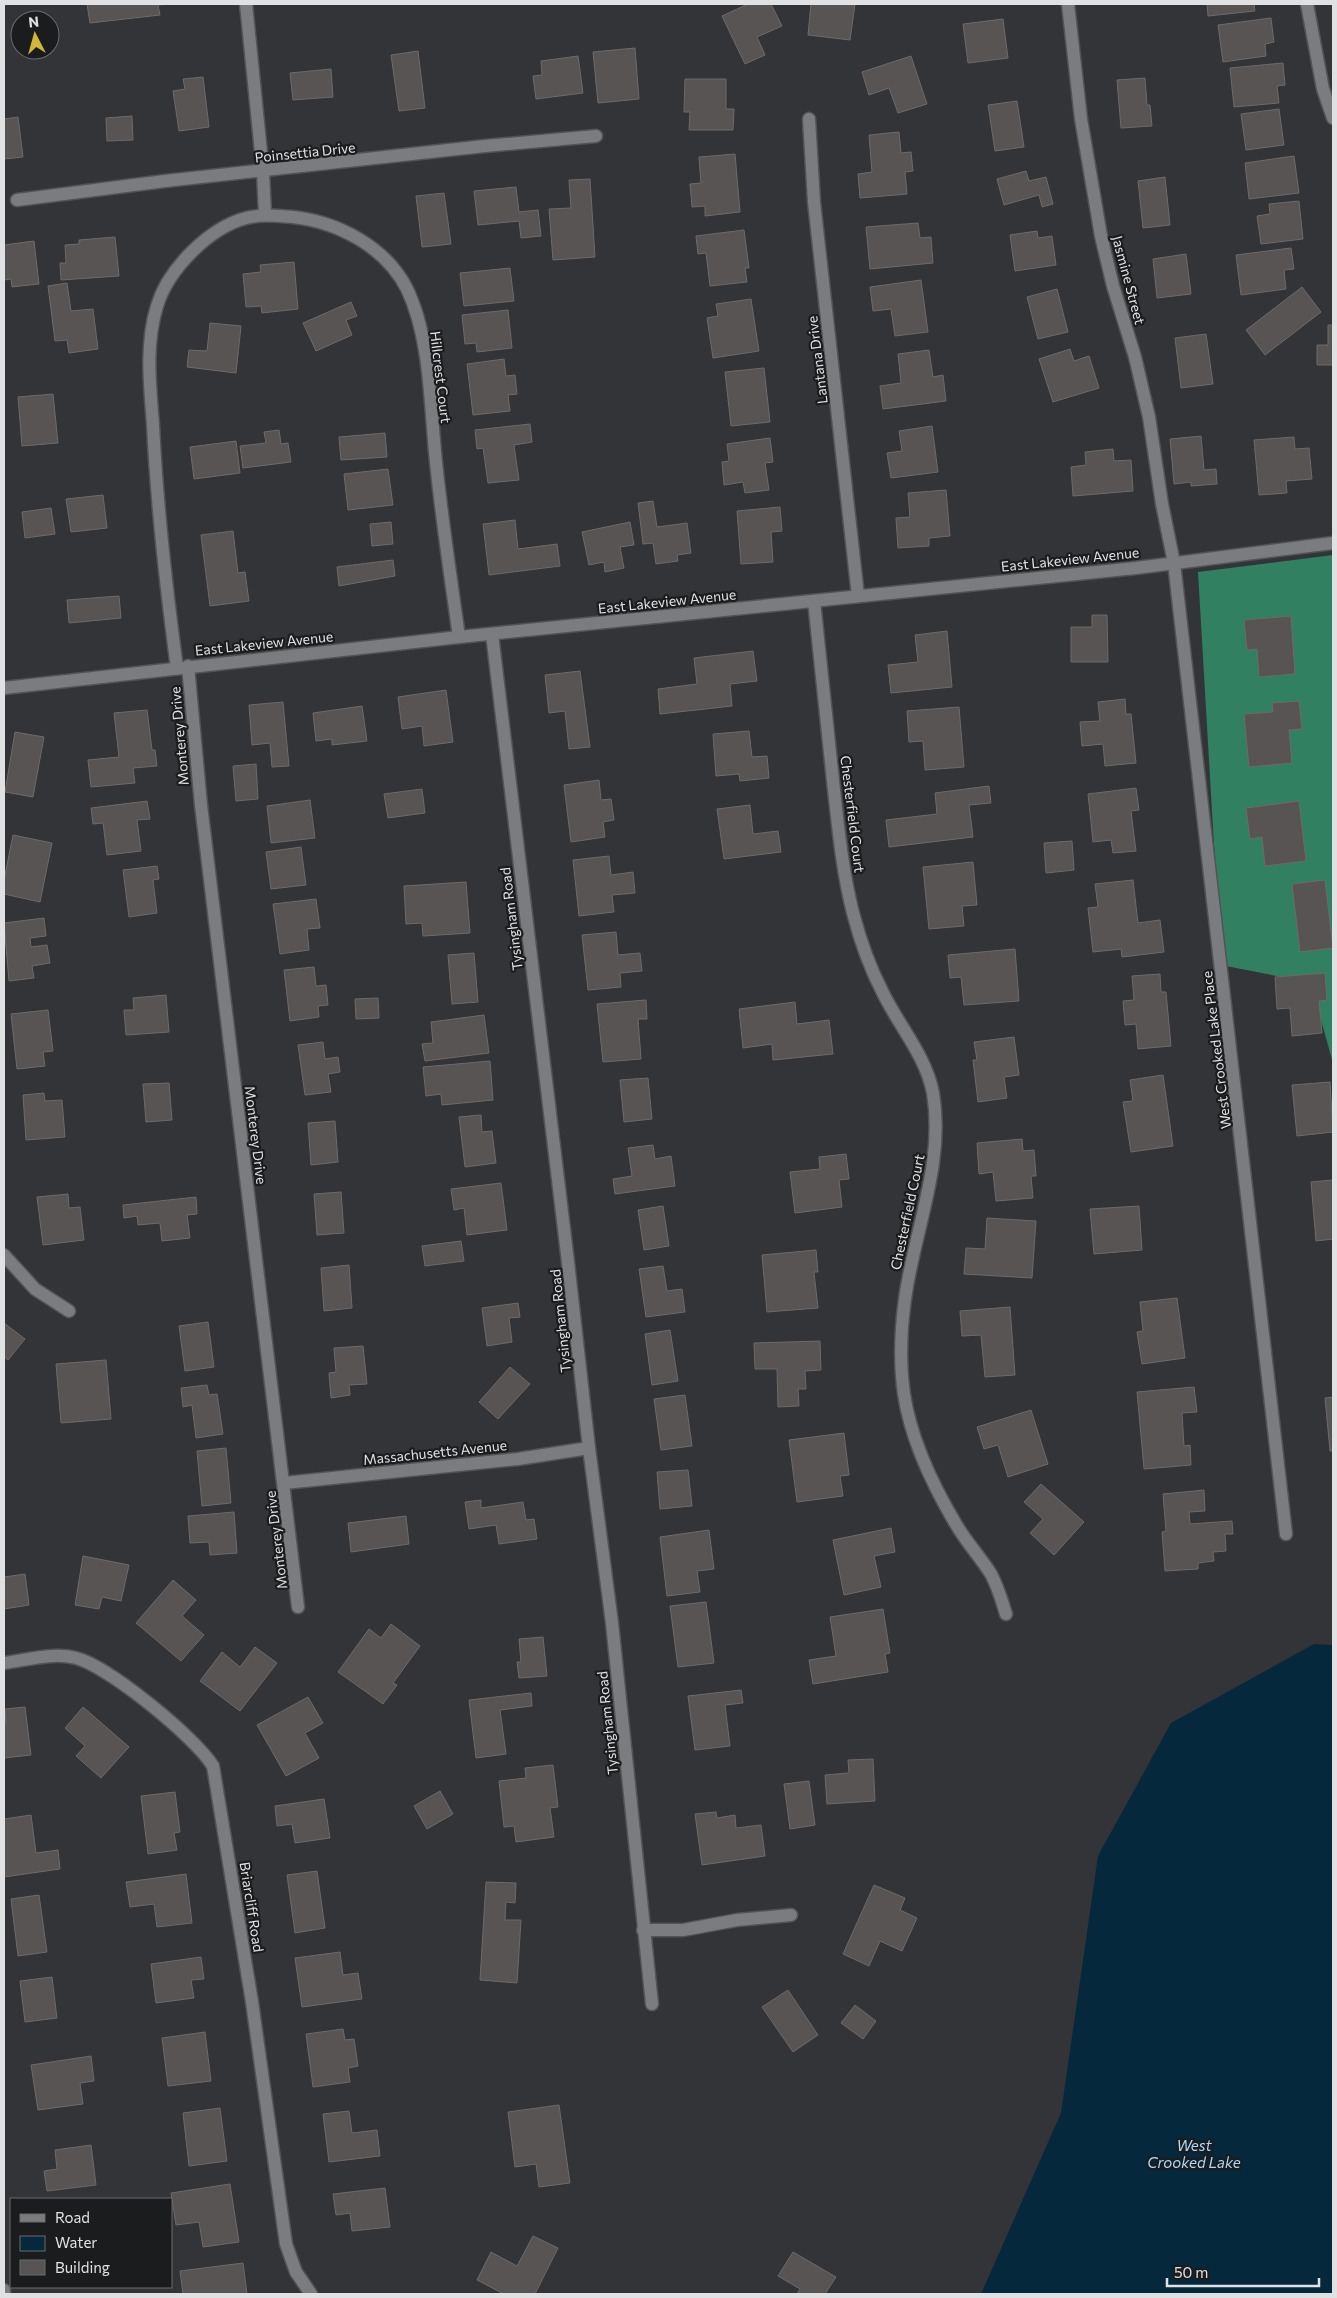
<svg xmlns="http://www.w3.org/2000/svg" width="1337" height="2298" font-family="Commissioner,sans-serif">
<rect width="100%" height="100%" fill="#333437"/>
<polygon fill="#328062" points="1333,555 1333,1063 1316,1002 1292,979 1221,965 1198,572"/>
<polygon fill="#06283c" points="1314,1644 1333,1645 1333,2294 981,2294 1061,2113 1098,1856 1171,1723"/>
<g fill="#575453" stroke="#6e6a69">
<polygon points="87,4 171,4 158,5 160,15 90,23"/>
<polygon points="748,4 771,4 782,26 757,37 765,55 745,64 722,16"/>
<polygon points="811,4 855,4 850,40 808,35"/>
<polygon points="1207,4 1254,4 1255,11 1208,16"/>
<polygon points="1271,18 1274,42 1265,44 1266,56 1223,62 1218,25"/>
<polygon points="1003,19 1008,58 968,63 963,24"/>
<polygon points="635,48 639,99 598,103 593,52"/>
<polygon points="418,51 425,108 399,111 391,55"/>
<polygon points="578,56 583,93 536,99 533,76 542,75 541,61"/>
<polygon points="911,56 927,104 898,113 889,88 869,95 862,72"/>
<polygon points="1283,63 1285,85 1277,86 1279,103 1234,107 1230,68"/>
<polygon points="331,69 333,97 293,100 290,73"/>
<polygon points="203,77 209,127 179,131 173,91 185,89 183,79"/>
<polygon points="1145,78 1147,105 1150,105 1152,126 1121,128 1117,80"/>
<polygon points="685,79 726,79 726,109 734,109 733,130 689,130 690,112 684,112"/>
<polygon points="1017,101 1024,147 995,151 988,105"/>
<polygon points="1279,109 1284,145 1246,150 1241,114"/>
<polygon points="132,116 133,140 107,141 106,118"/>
<polygon points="18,117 23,157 4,159 4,119"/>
<polygon points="899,132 901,153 911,152 913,171 905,172 907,194 860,198 858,174 872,172 869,135"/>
<polygon points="735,154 740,212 705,216 705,206 692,207 690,184 701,183 699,157"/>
<polygon points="1294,156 1299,193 1249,199 1245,163"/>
<polygon points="1026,171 1029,181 1046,177 1053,204 1042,207 1039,195 1004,205 997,179"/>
<polygon points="1165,177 1170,225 1143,228 1138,181"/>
<polygon points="590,179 595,257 553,260 549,209 571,208 569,180"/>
<polygon points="516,187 519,212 538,210 541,236 521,238 519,221 478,225 474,191"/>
<polygon points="444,193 451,244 422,247 416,196"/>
<polygon points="1299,201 1303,239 1261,244 1257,216 1270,214 1269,204"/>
<polygon points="918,223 920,238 931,237 933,263 870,269 866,227"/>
<polygon points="744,230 749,268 745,268 747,282 710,286 706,253 698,254 696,236"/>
<polygon points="1037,231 1038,238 1052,236 1056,265 1015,271 1010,235"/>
<polygon points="115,237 119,276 61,280 60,263 66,263 65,245 79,244 79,240"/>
<polygon points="34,241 39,284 12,287 11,279 4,280 4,245"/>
<polygon points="1291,248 1294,269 1284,270 1286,289 1241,295 1236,255"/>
<polygon points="1186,254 1191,294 1157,298 1153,259"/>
<polygon points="294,262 298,309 262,313 261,306 246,307 243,274 261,272 260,265"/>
<polygon points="510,268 514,301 464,306 460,273"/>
<polygon points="921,280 928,332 895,336 891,309 873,311 870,287"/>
<polygon points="67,283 71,311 93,309 98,349 69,353 67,340 55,341 48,286"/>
<polygon points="1302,287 1321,312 1265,355 1246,330"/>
<polygon points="1057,289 1068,332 1038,339 1027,297"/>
<polygon points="751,299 759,351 713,358 707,318 718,316 716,304"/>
<polygon points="351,302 357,316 346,320 352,335 316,351 303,323"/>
<polygon points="508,310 512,348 477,352 476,343 465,344 462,315"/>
<polygon points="210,323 241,326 236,373 187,367 189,350 207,351"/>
<polygon points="1328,325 1333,325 1333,365 1317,365 1317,345 1328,345"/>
<polygon points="1206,334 1213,384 1181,388 1175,338"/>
<polygon points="1070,349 1074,361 1089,356 1099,388 1053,402 1039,359"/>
<polygon points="929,350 933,377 943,375 946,401 883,409 880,386 901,383 898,354"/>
<polygon points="504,359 506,376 515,375 517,394 508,395 510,411 473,415 467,364"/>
<polygon points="764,368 770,422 731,426 725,372"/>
<polygon points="53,394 58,443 22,446 18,397"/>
<polygon points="530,424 532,442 514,445 519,480 488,483 483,448 477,449 475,430"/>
<polygon points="932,426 938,472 891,478 887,453 902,451 899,431"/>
<polygon points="279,430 281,444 288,443 291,462 243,468 240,446 266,443 264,432"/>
<polygon points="385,433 387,457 341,460 339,437"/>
<polygon points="1201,436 1204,470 1216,469 1217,484 1191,486 1191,482 1174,484 1170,439"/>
<polygon points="1294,437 1295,449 1309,448 1312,479 1286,481 1287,493 1259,495 1254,440"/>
<polygon points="770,438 773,462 765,463 769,490 745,493 743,482 724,485 722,462 729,461 727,444"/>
<polygon points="236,441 240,473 194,479 190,447"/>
<polygon points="1113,449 1114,461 1131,460 1133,491 1073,496 1071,467 1086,465 1085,452"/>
<polygon points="388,469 393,505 348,510 344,474"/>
<polygon points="946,490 950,536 929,538 929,546 898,548 896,518 910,517 908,493"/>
<polygon points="103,495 107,528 71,532 66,499"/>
<polygon points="653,501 657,527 687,523 691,553 677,555 678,561 656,564 653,543 643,544 638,503"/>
<polygon points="780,507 782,531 771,532 773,562 741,564 737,511"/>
<polygon points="51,508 55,534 25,538 22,512"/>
<polygon points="515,520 518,549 557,544 560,566 489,575 483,524"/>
<polygon points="391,522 393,544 372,546 370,524"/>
<polygon points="630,522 634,545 620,547 624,568 605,572 604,562 589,565 582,532"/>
<polygon points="233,531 238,573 245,572 249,601 210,606 201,535"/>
<polygon points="393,560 395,576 339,586 337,567"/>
<polygon points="119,596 121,618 69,623 67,600"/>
<polygon points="1092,615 1107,615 1108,662 1071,662 1071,627 1092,627"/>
<polygon points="1291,616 1295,674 1259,677 1257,649 1247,650 1244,620"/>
<polygon points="947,631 952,687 891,693 888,665 918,662 915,635"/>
<polygon points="753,651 757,681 730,684 732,706 660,714 658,689 697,684 694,658"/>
<polygon points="580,671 590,747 569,749 565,711 549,713 545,675"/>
<polygon points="446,690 453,742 424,746 422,726 402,729 398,697"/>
<polygon points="1125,699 1126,714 1131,714 1136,763 1105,766 1103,744 1082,746 1080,722 1100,721 1098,702"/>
<polygon points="1299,701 1302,729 1289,730 1292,763 1249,767 1244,714 1273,712 1272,703"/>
<polygon points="283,702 289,766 272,767 270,743 252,745 249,705"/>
<polygon points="362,706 367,741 332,745 332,739 316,741 313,713"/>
<polygon points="959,707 964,767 925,770 923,741 909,742 907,711"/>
<polygon points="147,710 152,750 155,750 157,766 133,768 135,783 91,787 88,760 119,757 114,713"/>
<polygon points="749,731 752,757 767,756 769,778 740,781 739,774 716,776 713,734"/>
<polygon points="15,732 44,737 33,797 5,792"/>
<polygon points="256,764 258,799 236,801 233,766"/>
<polygon points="599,780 601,800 611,799 614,820 603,822 605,837 571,842 564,785"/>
<polygon points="989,786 991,803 969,805 973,837 889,847 886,820 937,814 935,793"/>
<polygon points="1136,788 1139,810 1131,811 1136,851 1113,853 1111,840 1093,842 1088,794"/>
<polygon points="422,789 425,813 388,818 384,794"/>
<polygon points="310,800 315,838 271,843 267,806"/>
<polygon points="147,801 150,819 137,820 141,851 107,855 103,823 93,824 91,808"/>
<polygon points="1299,801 1306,861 1265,866 1262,837 1250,839 1246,808"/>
<polygon points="750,805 753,834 778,831 781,852 724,859 717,809"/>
<polygon points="13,835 52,843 40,902 4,894 4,880"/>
<polygon points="1072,841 1074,870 1046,873 1044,843"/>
<polygon points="301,847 306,885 271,889 266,852"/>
<polygon points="609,856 611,875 633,872 635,893 612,895 614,912 579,916 573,860"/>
<polygon points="973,862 977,905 962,906 964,926 929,929 923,867"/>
<polygon points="157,866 159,879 153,880 157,913 129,917 123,870"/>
<polygon points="1133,880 1138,923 1160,920 1164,952 1122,957 1121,949 1093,952 1088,908 1098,907 1095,884"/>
<polygon points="1325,880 1333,948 1300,952 1292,884"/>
<polygon points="466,882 470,933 423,936 422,923 406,924 404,886"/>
<polygon points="316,899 320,928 307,929 309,950 280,954 273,904"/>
<polygon points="44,918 46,936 30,938 31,947 47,945 50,963 32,966 34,978 9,981 4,923"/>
<polygon points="616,932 618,955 640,953 642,971 620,973 621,987 588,990 582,935"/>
<polygon points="1015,949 1019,1001 964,1005 961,977 950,978 948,955"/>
<polygon points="474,953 478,1002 452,1004 448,955"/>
<polygon points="314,967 316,986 326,985 328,1005 318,1006 319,1017 290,1021 284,970"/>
<polygon points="1325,973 1327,1000 1319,1001 1322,1033 1292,1036 1290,1008 1277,1009 1275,977"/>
<polygon points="1160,974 1161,992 1166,992 1171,1046 1138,1049 1136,1024 1125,1025 1123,1001 1134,1000 1132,976"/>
<polygon points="166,995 169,1032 126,1035 124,1010 134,1010 133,998"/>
<polygon points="378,998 379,1018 356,1019 355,999"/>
<polygon points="646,1000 647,1019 638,1019 641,1059 603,1062 597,1004"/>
<polygon points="795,1002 797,1024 829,1020 833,1054 773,1060 772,1044 743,1048 739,1009"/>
<polygon points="48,1010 53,1051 43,1052 45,1066 17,1069 11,1014"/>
<polygon points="484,1015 489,1053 425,1061 422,1044 433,1043 431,1022"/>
<polygon points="1014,1037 1019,1075 1004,1077 1007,1098 978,1102 973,1060 977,1060 974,1042"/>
<polygon points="323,1042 325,1059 338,1057 340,1072 328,1074 331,1092 305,1095 298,1045"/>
<polygon points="490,1061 493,1100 442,1105 441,1094 426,1096 423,1067"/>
<polygon points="1163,1075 1173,1146 1131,1152 1123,1102 1133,1101 1130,1080"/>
<polygon points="648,1078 652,1119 624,1122 620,1080"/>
<polygon points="1330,1082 1333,1132 1297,1136 1292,1085"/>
<polygon points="169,1083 172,1120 146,1122 143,1084"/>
<polygon points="44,1093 45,1101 62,1100 65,1137 26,1140 23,1095"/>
<polygon points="481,1115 482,1132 492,1131 496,1163 465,1167 459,1117"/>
<polygon points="335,1121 338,1162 311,1165 308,1123"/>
<polygon points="1022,1139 1023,1151 1034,1150 1036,1176 1031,1176 1033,1198 996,1201 993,1172 979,1174 977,1143"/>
<polygon points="653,1145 655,1159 671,1156 675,1186 615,1194 613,1179 632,1176 628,1148"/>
<polygon points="846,1154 849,1179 839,1180 842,1207 795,1213 790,1172 820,1169 819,1157"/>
<polygon points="1333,1180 1333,1239 1316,1241 1311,1182"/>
<polygon points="501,1183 507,1230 467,1235 464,1208 454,1210 451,1189"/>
<polygon points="341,1192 344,1233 317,1235 314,1194"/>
<polygon points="68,1194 69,1208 80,1207 84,1240 43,1245 37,1197"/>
<polygon points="196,1197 197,1214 187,1215 190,1238 162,1241 160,1223 138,1225 137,1216 124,1218 123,1205"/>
<polygon points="663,1206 669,1246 644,1250 638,1210"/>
<polygon points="1139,1206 1142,1250 1094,1254 1090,1209"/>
<polygon points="987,1218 1036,1221 1032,1278 964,1274 966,1248 985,1249"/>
<polygon points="461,1241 464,1261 425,1266 422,1246"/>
<polygon points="816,1250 818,1272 814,1272 818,1308 767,1312 762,1255"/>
<polygon points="349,1265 352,1308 324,1311 321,1268"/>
<polygon points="663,1266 667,1291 682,1289 685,1312 646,1317 639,1269"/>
<polygon points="1177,1298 1185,1358 1142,1364 1137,1332 1143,1331 1140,1302"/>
<polygon points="518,1303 520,1317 509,1318 512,1342 487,1346 482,1308"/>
<polygon points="1010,1307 1015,1375 985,1377 981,1335 962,1336 960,1311"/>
<polygon points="208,1322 214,1367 185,1371 179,1326"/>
<polygon points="4,1323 25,1339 8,1360 4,1357"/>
<polygon points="670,1330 678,1381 652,1385 645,1334"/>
<polygon points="820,1341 821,1370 805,1371 806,1389 798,1389 799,1406 778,1407 777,1369 755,1369 754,1343"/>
<polygon points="363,1346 367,1384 349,1385 350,1395 331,1398 329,1373 336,1372 334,1348"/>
<polygon points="106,1360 111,1419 61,1423 56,1364"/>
<polygon points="510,1367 530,1384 498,1419 479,1402"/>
<polygon points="207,1385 209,1395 217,1394 223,1434 196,1438 192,1405 183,1407 181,1388"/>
<polygon points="1194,1387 1197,1412 1182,1413 1184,1446 1190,1445 1191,1465 1144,1469 1137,1392"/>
<polygon points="685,1395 692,1446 661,1450 654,1399"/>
<polygon points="1333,1397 1333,1451 1330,1451 1325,1398"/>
<polygon points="1031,1410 1048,1464 1008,1477 998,1445 984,1449 977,1427"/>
<polygon points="844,1433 849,1475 840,1476 843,1496 797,1502 789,1440"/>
<polygon points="226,1448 231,1503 202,1506 197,1451"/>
<polygon points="688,1470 692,1506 660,1509 657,1472"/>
<polygon points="1041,1484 1084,1522 1054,1555 1030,1533 1043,1519 1024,1502"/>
<polygon points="1204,1490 1205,1511 1189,1512 1190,1524 1232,1521 1233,1534 1225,1534 1226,1551 1213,1552 1214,1561 1198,1563 1198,1569 1165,1571 1162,1532 1166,1531 1163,1494"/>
<polygon points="481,1500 481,1508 523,1502 526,1520 534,1519 537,1539 499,1544 496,1525 469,1529 465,1502"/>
<polygon points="234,1512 237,1553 210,1555 209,1542 190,1543 188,1516"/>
<polygon points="406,1516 409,1544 351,1552 348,1523"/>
<polygon points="891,1528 895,1552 874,1556 881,1587 844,1595 833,1540"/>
<polygon points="709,1530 714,1569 697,1571 700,1592 667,1596 660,1537"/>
<polygon points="83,1556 129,1565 121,1601 102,1597 99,1609 75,1605"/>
<polygon points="25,1574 29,1605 4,1609 4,1577"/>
<polygon points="173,1580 196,1600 182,1616 204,1635 181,1661 136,1623"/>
<polygon points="706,1602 714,1663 678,1667 670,1606"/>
<polygon points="883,1609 890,1653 885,1654 888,1672 813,1684 809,1660 836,1656 830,1617"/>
<polygon points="391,1624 420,1646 393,1683 397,1685 383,1704 338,1672 369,1629 381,1638"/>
<polygon points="543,1637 547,1676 519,1678 517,1662 521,1662 519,1639"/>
<polygon points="255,1647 277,1663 240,1711 200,1681 222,1652 240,1667"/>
<polygon points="741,1690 743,1703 725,1705 730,1746 695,1750 688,1696"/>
<polygon points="531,1693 532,1706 500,1710 506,1754 476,1758 469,1700"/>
<polygon points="308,1697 323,1723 305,1733 319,1758 286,1776 257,1725"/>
<polygon points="25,1707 31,1755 4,1758 4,1723 6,1723 5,1709"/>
<polygon points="83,1707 129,1747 101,1778 76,1756 85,1746 65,1728"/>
<polygon points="873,1759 875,1801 827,1804 825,1775 849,1773 848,1760"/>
<polygon points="553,1765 558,1807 550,1808 554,1837 516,1842 514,1826 504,1827 499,1781 526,1778 525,1768"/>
<polygon points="809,1781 815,1825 790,1829 784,1784"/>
<polygon points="440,1791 453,1814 427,1829 414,1806"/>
<polygon points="175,1792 180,1832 174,1833 177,1850 148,1854 141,1796"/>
<polygon points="324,1799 330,1838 295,1843 292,1824 277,1826 275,1806"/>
<polygon points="716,1812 717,1818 735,1815 736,1828 761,1825 765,1856 702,1865 695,1814"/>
<polygon points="31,1815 36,1853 58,1850 60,1869 4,1877 4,1819"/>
<polygon points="317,1871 325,1928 295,1933 287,1875"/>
<polygon points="186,1874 192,1923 157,1927 154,1904 130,1907 126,1882"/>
<polygon points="486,1882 516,1883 515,1903 506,1902 505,1920 521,1920 517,1983 480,1980"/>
<polygon points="874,1885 905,1898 900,1910 917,1918 902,1951 880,1941 869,1966 843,1954"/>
<polygon points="39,1895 47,1952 18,1956 11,1899"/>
<polygon points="340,1952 343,1975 358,1973 362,1999 302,2007 295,1958"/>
<polygon points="201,1957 204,1979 191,1980 194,1998 156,2003 151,1964"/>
<polygon points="52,1977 57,2018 25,2022 20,1981"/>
<polygon points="788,1990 818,2035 793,2052 762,2007"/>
<polygon points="855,2005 876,2021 863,2039 841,2023"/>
<polygon points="343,2029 345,2040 354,2039 358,2066 348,2068 350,2082 313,2087 306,2034"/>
<polygon points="205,2032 211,2081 168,2086 162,2038"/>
<polygon points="91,2056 94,2081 80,2083 83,2104 38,2110 31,2065"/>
<polygon points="559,2105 570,2183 539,2187 536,2164 515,2167 508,2112"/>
<polygon points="220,2108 227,2161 189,2166 183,2113"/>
<polygon points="349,2111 352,2133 377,2130 380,2156 329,2162 323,2114"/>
<polygon points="91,2145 96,2185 47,2191 44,2171 57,2169 55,2150"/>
<polygon points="230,2184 239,2242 203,2247 199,2222 176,2225 171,2193"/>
<polygon points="385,2188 390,2227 352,2231 350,2213 336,2215 333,2194"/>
<polygon points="533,2236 558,2248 535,2294 504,2294 477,2280 491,2252 517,2266"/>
<polygon points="793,2252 836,2277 825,2294 797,2294 800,2289 778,2276"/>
<polygon points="243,2263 247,2294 183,2294 180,2271"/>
</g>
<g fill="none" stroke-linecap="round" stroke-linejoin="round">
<g stroke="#525355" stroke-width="15">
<g id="minor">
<polyline points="246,4 263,172 265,214"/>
<polyline points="1068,4 1081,119 1101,236 1113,286 1135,357 1149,417 1162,504 1174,563 1286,1534"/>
<polyline points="1307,4 1323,89 1333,118"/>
<polyline points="809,119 814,202 858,596"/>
<polyline points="17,200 165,181 485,146 596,136"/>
<path d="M814 601C820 661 827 721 833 781 838 825 842 870 853 913 860 940 870 968 883 993 899 1026 926 1056 933 1093 943 1152 923 1208 911 1266 902 1306 898 1353 904 1394 911 1441 933 1486 957 1526 967 1543 981 1558 991 1574 998 1587 1002 1601 1006 1614"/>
<polyline points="492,634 568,1262 589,1448 612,1623 652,2004"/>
<polyline points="188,666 201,805 298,1607"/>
<path d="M177 668C166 587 157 506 153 425 150 385 145 345 157 306 168 269 209 228 246 218 262 214 277 216 293 217 338 222 386 247 407 289 431 339 430 407 436 462 442 521 451 579 459 637"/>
<polyline points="4,688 459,637 1136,568 1333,543"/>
<polyline points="4,1255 35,1289 69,1311"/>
<polyline points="284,1483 518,1459 589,1448"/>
<path d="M4 1663C27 1660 53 1652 76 1658 108 1666 195 1737 213 1766L252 2002 286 2244 296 2272 311 2294"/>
<polyline points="643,1930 683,1930 737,1920 791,1915"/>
<polyline points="4,2290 4,2294"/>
</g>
</g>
<use href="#minor" stroke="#7b7c7f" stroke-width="12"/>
</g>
<g text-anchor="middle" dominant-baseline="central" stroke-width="4.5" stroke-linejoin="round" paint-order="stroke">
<g font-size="14" fill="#e0e1e2" stroke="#1b1c1d">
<text transform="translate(305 152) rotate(-6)">Poinsettia Drive</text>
<text transform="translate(1129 280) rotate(75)">Jasmine Street</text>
<text transform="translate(817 360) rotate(-97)">Lantana Drive</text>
<text transform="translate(441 377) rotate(83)">Hillcrest Court</text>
<text transform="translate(1070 559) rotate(-6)">East Lakeview Avenue</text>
<text transform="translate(667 601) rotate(-6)">East Lakeview Avenue</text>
<text transform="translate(264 643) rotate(-6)">East Lakeview Avenue</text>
<text transform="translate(179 736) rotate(-95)">Monterey Drive</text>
<text transform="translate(853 814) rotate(83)">Chesterfield Court</text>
<text transform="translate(511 919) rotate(-97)">Tysingham Road</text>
<text transform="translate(1216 1050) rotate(-97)">West Crooked Lake Place</text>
<text transform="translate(256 1135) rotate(83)">Monterey Drive</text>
<text transform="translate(907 1212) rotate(-78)">Chesterfield Court</text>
<text transform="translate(560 1321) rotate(-96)">Tysingham Road</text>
<text transform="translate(435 1452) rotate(-6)">Massachusetts Avenue</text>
<text transform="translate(276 1540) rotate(-97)">Monterey Drive</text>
<text transform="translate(607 1723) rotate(-96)">Tysingham Road</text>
<text transform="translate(252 1907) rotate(81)">Briarcliff Road</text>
</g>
<g font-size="15" font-style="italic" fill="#a7d9fd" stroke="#1b1c1d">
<text x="1194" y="2145">West<tspan x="1194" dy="17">Crooked Lake</tspan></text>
</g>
</g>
<rect width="1337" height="2298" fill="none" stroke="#e0e1e2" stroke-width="10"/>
<rect x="10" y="2198" width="162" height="90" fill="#1b1c1d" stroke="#6a6b6c"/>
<rect x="20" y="2214" width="25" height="8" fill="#7b7c7f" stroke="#6a6b6c"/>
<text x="55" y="2223" font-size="15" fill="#e0e1e2">Road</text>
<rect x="20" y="2236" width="25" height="15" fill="#06283c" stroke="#6a6b6c"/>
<text x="55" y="2248" font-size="15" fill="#e0e1e2">Water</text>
<rect x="20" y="2260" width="25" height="15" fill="#575453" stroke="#6a6b6c"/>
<text x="55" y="2273" font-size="15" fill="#e0e1e2">Building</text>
<g transform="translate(35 35) rotate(354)"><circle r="24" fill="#1b1c1d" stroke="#6a6b6c"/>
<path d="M0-4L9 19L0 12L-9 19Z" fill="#d1b736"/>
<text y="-8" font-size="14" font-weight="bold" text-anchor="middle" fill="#e0e1e2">N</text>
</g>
<path d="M1167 2278v8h152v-8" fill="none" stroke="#e0e1e2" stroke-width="2.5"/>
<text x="1174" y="2278" font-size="15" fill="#e0e1e2" stroke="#1b1c1d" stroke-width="4" paint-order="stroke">50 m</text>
</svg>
